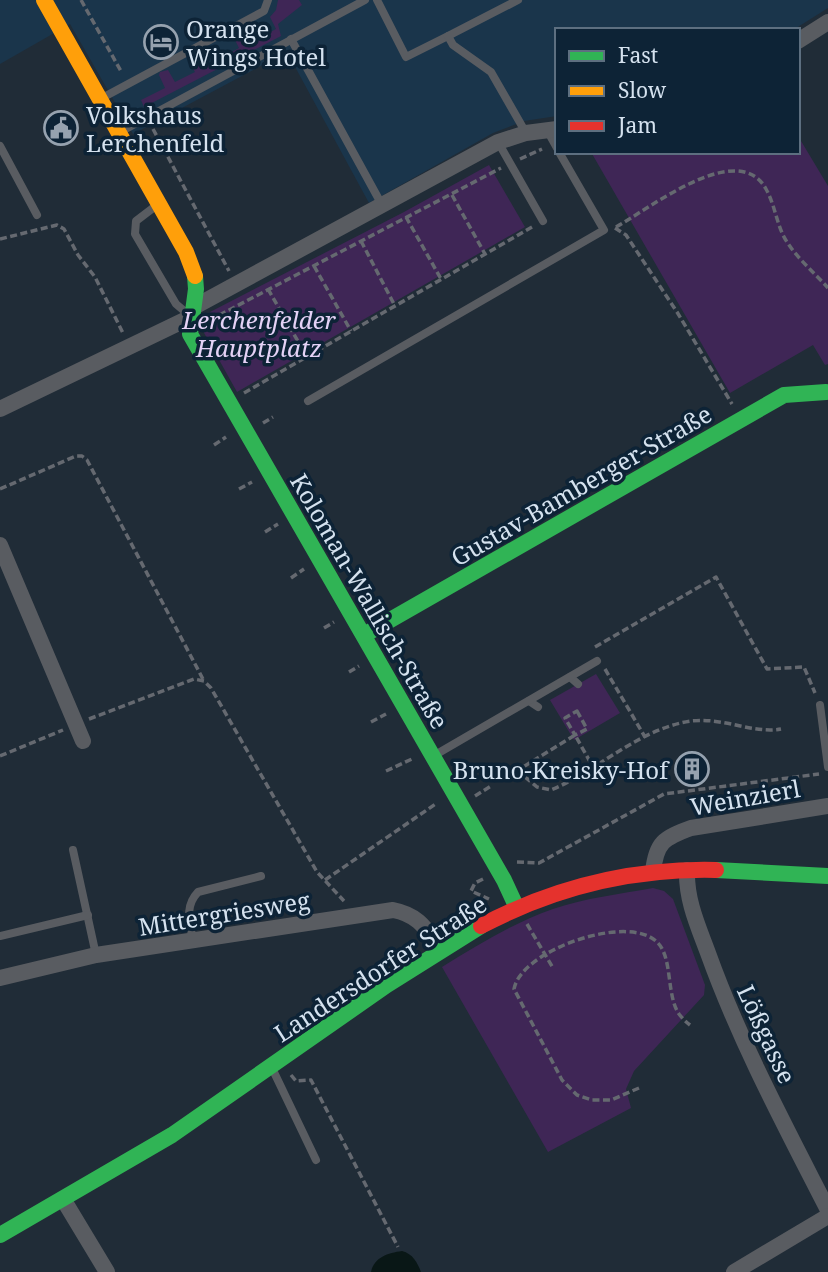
<svg xmlns="http://www.w3.org/2000/svg" width="828" height="1272" font-family="'Noto Serif',serif">
<rect width="100%" height="100%" fill="#202c37"/>
<polygon fill="#1a354b" points="0,0 828,0 828,8 793,30 557,30 557,116 524,121 493,133 369,203 287,52 133,134 70,24 0,64"/>
<g fill="#3f2656">
<polygon points="278,0 299,0 302,5 278,24 281,36 144,107 141,100 165,88 159,75 160,72 168,70 175,82 195,72 188,60 194,54 198,54 205,67 239,48 233,36 236,32 243,31 250,43 276,29 270,17 276,10"/>
<polygon points="798,136 828,186 828,364 825,365 813,345 730,393 591,152 798,152"/>
<polygon points="489,165 525,227 237,392 203,331 210,312 404,212"/>
<polygon points="596,674 620,713 574,740 550,700"/>
<path d="M653 888 664 891 673 899 705 985 704 995 634 1071 626 1089 631 1108 548 1152 442 967C478 945 513 923 553 909 585 898 620 894 653 888Z"/>
</g>
<path fill="#091716" d="M402 1251C413 1254 417 1262 421 1272H371C374 1257 388 1253 402 1251Z"/>
<g fill="none" stroke-linecap="round" stroke-linejoin="round">
<g stroke="#656970" stroke-width="3.5" stroke-dasharray="7 3.5" stroke-linecap="butt">
<polyline points="81,0 122,73"/>
<polyline points="153,129 229,271"/>
<polyline points="520,159 542,149"/>
<polyline points="452,195 485,254"/>
<polyline points="406,217 441,279"/>
<path d="M616 227C649 209 738 138 766 189 774 203 776 220 783 235 793 255 813 271 828 288"/>
<polyline points="615,228 626,235 677,312 732,404"/>
<polyline points="0,239 57,225 64,229 78,255 95,277 123,333"/>
<polyline points="361,241 395,306"/>
<polyline points="314,266 351,331"/>
<polyline points="268,289 307,357"/>
<polyline points="210,320 501,168"/>
<polyline points="244,393 532,227"/>
<polyline points="263,423 273,417"/>
<polyline points="214,445 226,437"/>
<polyline points="0,489 76,456 82,456 87,460 204,681"/>
<polyline points="239,489 252,482"/>
<polyline points="265,532 278,524"/>
<polyline points="291,578 304,569"/>
<polyline points="324,628 334,622"/>
<polyline points="595,647 716,577 767,669 804,667 815,693"/>
<polyline points="605,669 645,737"/>
<polyline points="349,672 359,666"/>
<polygon points="577,711 587,729 575,735 565,718"/>
<polyline points="89,719 194,679 204,681 211,688 317,872 344,901"/>
<polyline points="371,722 386,714"/>
<polyline points="0,756 63,730"/>
<path d="M517 770 537 787 551 790C599 770 638 729 691 721 723 717 753 734 781 729"/>
<polyline points="386,771 412,759"/>
<polyline points="515,772 575,735 593,767"/>
<polyline points="475,796 491,786"/>
<polyline points="517,862 539,863 664,794 819,774"/>
<polyline points="483,879 475,883 471,891 489,899"/>
<polyline points="325,880 437,803"/>
<polyline points="527,924 553,968"/>
<polyline points="291,1075 296,1081 311,1080 398,1247"/>
<path d="M639 1088 611 1100H592L577 1095 562 1080 514 989C521 950 628 913 657 942 673 957 666 995 679 1014 682 1018 686 1022 690 1025"/>
</g>
<g stroke="#595c61" stroke-width="8">
<polyline points="377,0 406,57 448,36 453,45 491,72 526,133"/>
<polyline points="448,36 518,0"/>
<polyline points="291,39 382,205"/>
<polyline points="102,98 264,11 268,0"/>
<polyline points="547,130 557,148"/>
<polyline points="120,132 365,0"/>
<polyline points="498,142 543,221"/>
<polyline points="0,146 37,215"/>
<polyline points="157,205 136,221 135,234 176,304 189,315"/>
<polyline points="308,401 604,230 559,152"/>
<polyline points="570,677 578,684"/>
<polyline points="529,701 538,707"/>
<polyline points="820,705 828,767"/>
<polyline points="435,755 597,661"/>
<polyline points="73,850 96,955"/>
<polyline points="0,936 88,915"/>
<path d="M193 941C190 922 184 907 198 892L261 876"/>
<polyline points="272,1068 316,1160"/>
</g>
<g stroke="#595c61" stroke-width="16">
<polyline points="798,41 828,22"/>
<polyline points="194,307 498,142 526,133 557,129"/>
<polyline points="0,409 191,317"/>
<polyline points="0,545 83,741"/>
<path d="M687 870C686 900 698 926 708 953 740 1042 785 1126 828 1210"/>
<path d="M653 872C656 842 664 838 691 828L828 806"/>
<path d="M0 978 96 955 393 910C419 915 426 929 441 949"/>
<polyline points="63,1199 107,1272"/>
<polyline points="734,1272 828,1216"/>
</g>
<g stroke="#30b455" stroke-width="16">
<polyline points="195,276 196,289 190,334 504,880 516,906"/>
<polyline points="364,635 784,395 826,392"/>
<polyline points="716,870 828,876"/>
<polyline points="0,1235 172,1135 387,985 481,926"/>
</g>
<polyline stroke="#ff9f0a" stroke-width="16" points="44,0 186,252 195,276"/>
<path stroke="#e5322d" stroke-width="16" d="M481 926C555 887 632 868 716 870"/>
</g>
<defs>
<g id="hotel-ring" transform="scale(1.75)"><circle r="9.5" fill="#0d2336" stroke="#96a2af" stroke-width="1.5"/><path d="M-6-4.5h1.5V1H6V5H4.5V3h-9V5H-6ZM-4 0a1.8 1.8 0 1 1 3.6 0ZM.5 0V-2.5h3Q6-2.5 6 0Z" fill="#96a2af"/></g>
<g id="civic-ring" transform="scale(1.75)"><circle r="9.5" fill="#0d2336" stroke="#96a2af" stroke-width="1.5"/><path d="M-.6-6.5H3V-4.5H.6V-3L4-1V1h2V6H-6V1h2V-1L-.6-3ZM-1.2 2.5V6h2.4V2.5Z" fill="#96a2af"/></g>
<g id="building-ring" transform="scale(1.75)"><circle r="9.5" fill="#0d2336" stroke="#96a2af" stroke-width="1.5"/><path d="M-4-6H4V6H1V3H-1V6H-4ZM-2.5-4.3h1.7v1.8h-1.7ZM.8-4.3h1.7v1.8H.8ZM-2.5-1h1.7V.8h-1.7ZM.8-1h1.7V.8H.8Z" fill="#96a2af"/></g>
</defs>
<g fill-rule="evenodd">
<use href="#hotel-ring" x="161" y="42"/>
<use href="#civic-ring" x="61" y="128"/>
<use href="#building-ring" x="692" y="769"/>
</g>
<g text-anchor="middle" dominant-baseline="central" stroke-width="7" stroke-linejoin="round" paint-order="stroke">
<g font-size="24" fill="#d5e2ef" stroke="#0d2336" text-anchor="start">
<text x="186" y="28">Orange<tspan x="186" dy="28">Wings Hotel</tspan></text>
<text x="86" y="114">Volkshaus<tspan x="86" dy="28">Lerchenfeld</tspan></text>
<text x="668" y="769" text-anchor="end">Bruno-Kreisky-Hof</text>
</g>
<g font-size="24" font-style="italic" fill="#e4d2f6" stroke="#0d2336">
<text x="259" y="319">Lerchenfelder<tspan x="259" dy="28">Hauptplatz</tspan></text>
</g>
<g font-size="24" fill="#d5e2ef" stroke="#0d2336">
<text transform="translate(581 485) rotate(-30)">Gustav-Bamberger-Straße</text>
<text transform="translate(370 601) rotate(60)">Koloman-Wallisch-Straße</text>
<text transform="translate(745 797) rotate(-10)">Weinzierl</text>
<text transform="translate(224 913) rotate(-9)">Mittergriesweg</text>
<text transform="translate(380 968) rotate(-33)">Landersdorfer Straße</text>
<text transform="translate(767 1034) rotate(65)">Lößgasse</text>
</g>
</g>
<rect x="555" y="28" width="245" height="126" fill="#0d2336" stroke="#5d6f80" stroke-width="2"/>
<rect x="569" y="51" width="35" height="10" fill="#30b455" stroke="#5d6f80" stroke-width="2"/>
<text x="618" y="63" font-size="21" fill="#d5e2ef">Fast</text>
<rect x="569" y="86" width="35" height="10" fill="#ff9f0a" stroke="#5d6f80" stroke-width="2"/>
<text x="618" y="98" font-size="21" fill="#d5e2ef">Slow</text>
<rect x="569" y="121" width="35" height="10" fill="#e5322d" stroke="#5d6f80" stroke-width="2"/>
<text x="618" y="133" font-size="21" fill="#d5e2ef">Jam</text>
</svg>
